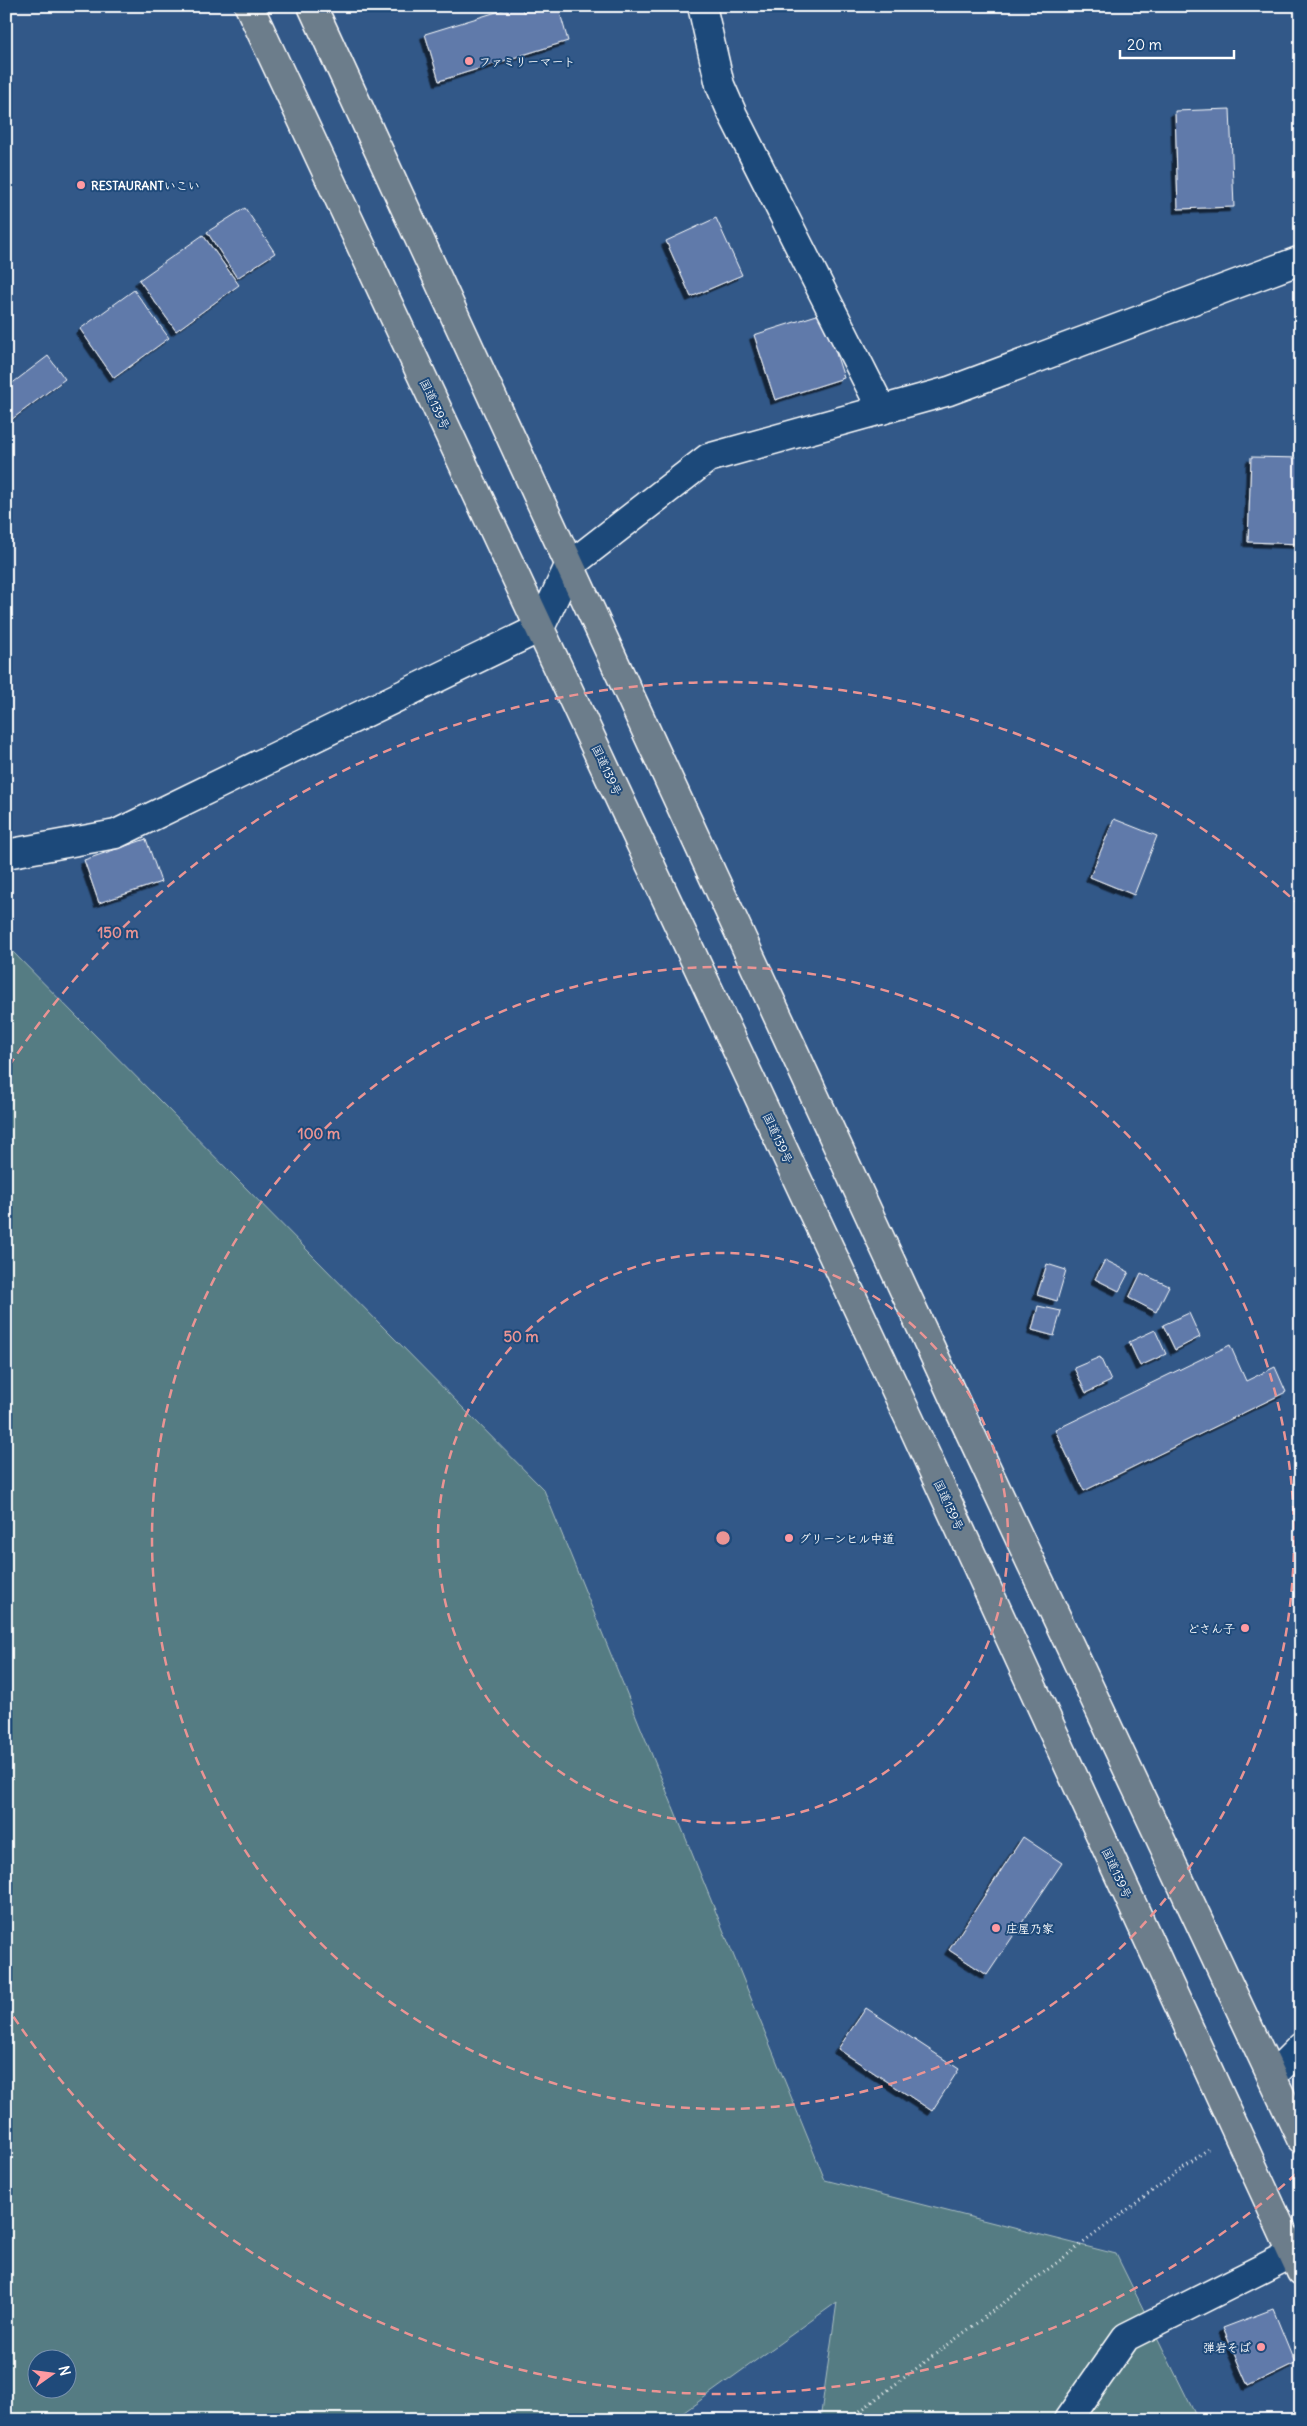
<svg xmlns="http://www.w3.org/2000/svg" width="1307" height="2426" font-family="Delius,'Klee One',sans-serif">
<defs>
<filter id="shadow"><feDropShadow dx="-4.5" dy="4.5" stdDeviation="0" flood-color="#0009"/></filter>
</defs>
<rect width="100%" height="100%" fill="#325888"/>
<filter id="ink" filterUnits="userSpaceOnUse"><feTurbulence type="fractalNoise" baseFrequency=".02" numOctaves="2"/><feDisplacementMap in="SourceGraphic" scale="10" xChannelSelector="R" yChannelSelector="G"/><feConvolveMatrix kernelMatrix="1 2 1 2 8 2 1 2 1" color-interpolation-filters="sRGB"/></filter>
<g filter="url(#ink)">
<path fill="#547c83" stroke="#aabec1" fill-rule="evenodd" d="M7 946 544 1490 825 2180 1116 2254 1198 2420H820L837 2302 673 2420H6ZM38 2358H68V2388H38Z"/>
<g fill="#607aaa" stroke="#fff" filter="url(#shadow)">
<polygon points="516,6 521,6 523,12 541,6 558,6 568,41 439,81 425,34"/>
<polygon points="1230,109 1234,207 1178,209 1175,111"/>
<polygon points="245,208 275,253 237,278 207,232"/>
<polygon points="716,218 742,275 691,297 666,241"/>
<polygon points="203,235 239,285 176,331 139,280"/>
<polygon points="134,290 169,338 114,378 80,329"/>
<polygon points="823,313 844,378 775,400 754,335"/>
<polygon points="48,356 65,379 7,423 6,388"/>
<polygon points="1251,457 1301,458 1301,544 1248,542"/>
<polygon points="1114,819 1157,836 1134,895 1090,877"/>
<polygon points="146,839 161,882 99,903 84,860"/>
<polygon points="1105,1260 1129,1272 1119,1291 1095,1279"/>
<polygon points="1047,1264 1066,1270 1057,1301 1037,1295"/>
<polygon points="1141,1273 1169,1286 1156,1312 1129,1298"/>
<polygon points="1038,1306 1061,1311 1054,1336 1032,1330"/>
<polygon points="1189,1313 1200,1337 1175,1350 1163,1325"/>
<polygon points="1155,1330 1166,1354 1140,1366 1129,1342"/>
<polygon points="1230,1345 1246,1381 1275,1367 1286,1392 1084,1491 1055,1430"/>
<polygon points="1100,1357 1111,1381 1086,1393 1074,1368"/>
<polygon points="1023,1837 1062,1863 987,1975 949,1950"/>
<polygon points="866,2008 959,2069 932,2111 838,2049"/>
<polygon points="1273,2309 1295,2363 1248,2386 1223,2328"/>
</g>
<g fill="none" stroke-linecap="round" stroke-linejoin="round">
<g stroke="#fff" stroke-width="31">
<g id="minor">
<polyline points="702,6 720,85 733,115 882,410"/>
<polyline points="569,566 708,458 949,391 1301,260"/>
<polyline points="1272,2076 1301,2047"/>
<polyline points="1068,2420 1126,2337 1301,2249"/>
</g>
</g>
<g stroke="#fff" stroke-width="31">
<polyline id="tertiary" points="6,854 116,834 540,628 569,566"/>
</g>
<g stroke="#fff" stroke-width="31">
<g id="trunk">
<polyline points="249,6 914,1429 1301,2272"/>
<polyline points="312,6 957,1405 1301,2139"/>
</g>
</g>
<polyline stroke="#fff" stroke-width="3" stroke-dasharray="1 4" stroke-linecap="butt" points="848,2420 1208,2149"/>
<use href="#minor" stroke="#1f4a7a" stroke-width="28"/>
<use href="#tertiary" stroke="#1f4a7a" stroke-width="28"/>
<use href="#trunk" stroke="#6c7d8b" stroke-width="28"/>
</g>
</g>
<g fill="none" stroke="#ea9494" stroke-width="2.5" stroke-dasharray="9 6">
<circle cx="723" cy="1538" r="285"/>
<circle cx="723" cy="1538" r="571"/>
<path d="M1296 2174A856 856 0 0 1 9 2010M9 1066A856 856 0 0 1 1296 902"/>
</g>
<g fill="#ff9aa2" stroke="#1f4a7a" stroke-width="2">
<circle cx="469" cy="61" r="5"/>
<circle cx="81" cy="185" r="5"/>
<circle cx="789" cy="1538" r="5"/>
<circle cx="1245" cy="1628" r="5"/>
<circle cx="996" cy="1928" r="5"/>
<circle cx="1261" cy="2347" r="5"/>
</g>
<g text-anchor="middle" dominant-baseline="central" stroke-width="4" stroke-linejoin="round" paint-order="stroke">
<g font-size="12" font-weight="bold" fill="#fff" stroke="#1f4a7a" text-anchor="start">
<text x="479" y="61">ファミリーマート</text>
<text x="91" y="185">RESTAURANTいこい</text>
<text x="799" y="1538">グリーンヒル中道</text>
<text x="1235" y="1628" text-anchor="end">どさん子</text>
<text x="1006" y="1928">庄屋乃家</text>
<text x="1251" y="2347" text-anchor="end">弾岩そば</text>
</g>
<g font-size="12" fill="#fff" stroke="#1f4a7a">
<text transform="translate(435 404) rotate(65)">国道139号</text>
<text transform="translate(607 770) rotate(65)">国道139号</text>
<text transform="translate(778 1138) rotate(65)">国道139号</text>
<text transform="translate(949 1505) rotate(65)">国道139号</text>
<text transform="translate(1117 1873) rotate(65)">国道139号</text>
</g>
</g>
<circle cx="723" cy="1538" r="8" fill="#ea9494" stroke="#1f4a7a" stroke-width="2.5"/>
<g font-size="15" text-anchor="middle" font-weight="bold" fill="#ea9494" stroke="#1f4a7a" stroke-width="4" stroke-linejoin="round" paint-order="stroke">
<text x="118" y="938">150 m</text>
<text x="319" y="1139">100 m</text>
<text x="521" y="1342">50 m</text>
</g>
<rect width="1307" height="2426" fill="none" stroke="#1f4a7a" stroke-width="25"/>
<rect x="12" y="12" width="1282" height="2401" fill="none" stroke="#fff" stroke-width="2" filter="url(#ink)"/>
<g transform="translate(52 2374) rotate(76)"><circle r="24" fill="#1f4a7a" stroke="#7992af"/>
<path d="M0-4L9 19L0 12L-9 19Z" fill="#ff9aa2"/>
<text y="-8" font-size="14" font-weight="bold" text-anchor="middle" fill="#ffffff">N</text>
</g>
<path d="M1120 50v8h114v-8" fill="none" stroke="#ffffff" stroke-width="2.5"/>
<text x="1127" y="50" font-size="15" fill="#ffffff" stroke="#1f4a7a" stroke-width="4" paint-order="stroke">20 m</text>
</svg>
